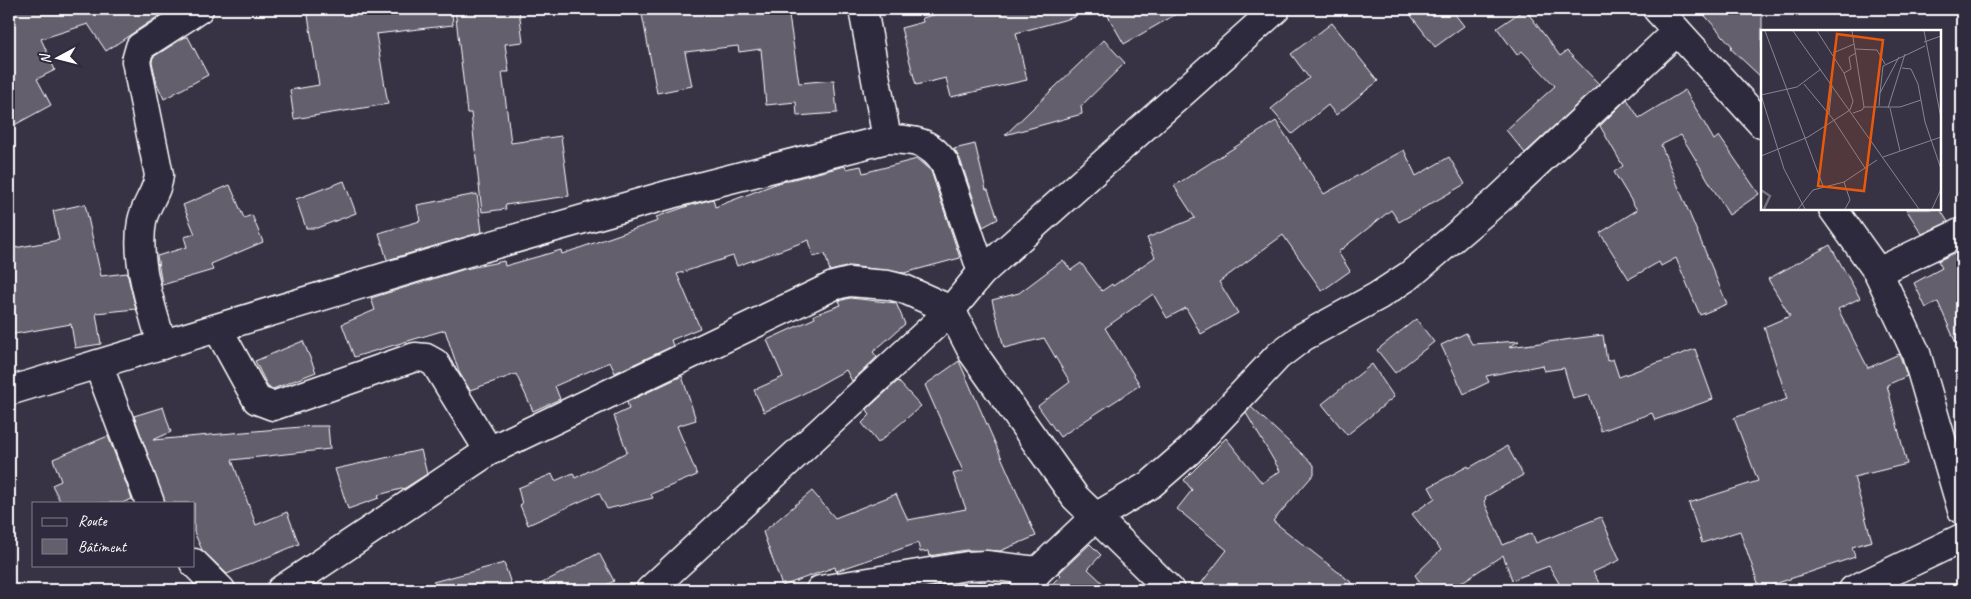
<svg xmlns="http://www.w3.org/2000/svg" width="1971" height="599" font-family="Caveat,sans-serif">
<rect width="100%" height="100%" fill="#373345"/>
<filter id="ink" filterUnits="userSpaceOnUse"><feTurbulence type="fractalNoise" baseFrequency=".02" numOctaves="2"/><feDisplacementMap in="SourceGraphic" scale="10" xChannelSelector="R" yChannelSelector="G"/><feConvolveMatrix kernelMatrix="1 2 1 2 8 2 1 2 1" color-interpolation-filters="sRGB"/></filter>
<g filter="url(#ink)">
<g fill="#635f6d" stroke="#fff">
<polygon points="9,9 169,9 106,51 88,24 41,39 55,70 37,79 51,105 9,128"/>
<polygon points="307,9 452,9 453,25 376,34 388,104 294,119 290,90 319,85"/>
<polygon points="455,9 519,9 523,42 505,44 509,72 502,72 511,143 561,136 569,196 505,205 506,209 482,212 471,113 467,113"/>
<polygon points="641,9 788,9 799,83 834,80 837,113 797,116 796,102 766,105 761,49 739,52 738,46 685,52 692,86 657,93"/>
<polygon points="956,9 1074,9 1075,17 1016,33 1027,80 951,97 946,78 916,85 901,28 923,22 922,18"/>
<polygon points="1104,9 1185,9 1124,44"/>
<polygon points="1406,9 1451,9 1464,26 1435,47"/>
<polygon points="1525,9 1560,56 1567,51 1599,84 1525,153 1506,130 1555,86 1522,51 1517,55 1497,28"/>
<polygon points="1699,9 1762,9 1762,78 1730,48 1732,46"/>
<polygon points="1332,23 1378,81 1336,115 1328,105 1292,134 1271,109 1309,78 1291,54"/>
<polygon points="185,37 188,37 208,75 164,99 157,84 152,62 153,57"/>
<polygon points="1104,40 1125,63 1081,106 1082,114 1005,135"/>
<polygon points="1685,90 1714,140 1719,136 1759,194 1729,215 1681,135 1661,145 1727,304 1700,315 1676,258 1661,266 1659,262 1629,279 1600,233 1637,210 1614,172 1623,166 1600,126 1627,99 1639,118"/>
<polygon points="1276,121 1324,194 1404,150 1416,176 1449,157 1465,184 1399,222 1391,210 1338,252 1350,271 1322,291 1283,235 1219,282 1238,313 1201,334 1186,308 1167,318 1153,294 1105,328 1140,385 1060,437 1038,406 1070,382 1044,338 1004,348 992,300 1019,293 1063,260 1071,270 1081,263 1102,291 1112,284 1113,286 1155,257 1147,238 1195,218 1174,186"/>
<polygon points="975,144 986,190 988,190 998,219 983,227 960,159 954,149"/>
<polygon points="917,159 931,171 960,258 904,273 850,266 830,271 825,254 813,257 809,240 737,266 733,256 677,274 700,328 671,340 673,346 615,373 610,362 555,386 560,399 533,411 516,374 470,390 459,372 445,330 354,357 342,324 375,310 371,298 465,269 504,261 505,266 561,250 562,254 658,221 656,217 688,206 713,199 715,207 778,183 845,166 846,169 861,166 863,173"/>
<polygon points="344,181 356,213 317,228 306,228 296,199"/>
<polygon points="230,185 244,218 252,215 263,242 211,264 213,270 162,285 157,256 187,247 184,237 195,234 183,205"/>
<polygon points="477,194 482,232 387,260 379,233 420,221 417,205"/>
<polygon points="85,204 101,276 127,273 136,309 96,313 101,344 75,348 71,324 9,335 9,249 59,240 53,211"/>
<polygon points="1906,209 1940,209 1948,222 1922,234"/>
<polygon points="1830,245 1860,298 1838,309 1868,368 1899,354 1901,359 1907,376 1887,385 1907,464 1854,477 1872,541 1852,547 1855,557 1760,589 1740,531 1702,543 1689,503 1758,481 1734,418 1787,399 1764,327 1790,316 1768,279"/>
<polygon points="1962,249 1962,357 1938,302 1926,308 1914,283 1942,268 1938,261"/>
<polygon points="850,298 896,303 905,324 873,352 877,357 852,381 846,370 799,396 764,412 754,390 783,377 767,340 815,318 814,315 841,305 839,301"/>
<polygon points="1416,319 1434,342 1395,373 1377,350"/>
<polygon points="1466,333 1472,344 1519,341 1509,347 1603,335 1607,361 1613,359 1619,377 1695,349 1713,399 1655,420 1652,413 1601,431 1589,395 1573,399 1564,368 1544,371 1543,365 1486,376 1489,382 1464,394 1441,345"/>
<polygon points="303,341 316,372 273,389 268,387 255,361"/>
<polygon points="959,361 1036,536 1000,551 966,550 929,556 928,551 920,552 918,543 836,571 835,567 782,586 763,532 812,491 835,518 896,494 908,520 966,509 953,474 963,471 925,385"/>
<polygon points="1372,364 1394,397 1347,435 1322,404"/>
<polygon points="682,376 696,420 677,426 697,475 651,494 653,498 607,509 599,493 528,525 520,505 522,504 518,488 552,474 555,481 573,473 575,478 627,452 614,416 629,409 627,402"/>
<polygon points="898,381 921,406 878,443 862,423 870,415 867,409"/>
<polygon points="163,407 171,432 153,440 312,426 328,426 330,449 232,460 256,525 287,512 299,544 227,574 202,550 194,532 194,503 165,503 134,416"/>
<polygon points="1251,407 1314,465 1314,474 1273,521 1361,590 1196,590 1227,550 1177,509 1192,490 1184,480 1226,438 1262,483 1280,471 1246,413"/>
<polygon points="108,436 132,499 122,503 61,503 52,485 61,481 53,459"/>
<polygon points="1507,446 1523,475 1485,497 1486,499 1484,501 1503,545 1532,533 1536,543 1601,517 1620,560 1593,572 1603,590 1563,590 1549,566 1512,580 1503,555 1450,590 1425,590 1415,575 1441,550 1412,514 1435,498 1429,487 1468,466 1469,468"/>
<polygon points="421,450 427,474 405,488 378,495 379,498 348,509 335,469"/>
<polygon points="1090,544 1101,555 1088,569 1110,590 1046,590 1061,575 1059,573"/>
<polygon points="599,553 614,581 597,590 529,590"/>
<polygon points="504,563 513,590 434,590 433,582"/>
<polygon points="985,581 987,590 934,590 934,587"/>
</g>
<g fill="none" stroke-linecap="round" stroke-linejoin="round">
<g stroke="#fff" stroke-width="31">
<g id="minor">
<polyline points="863,9 887,139"/>
<polyline points="1657,9 1762,124"/>
<polyline points="1833,209 1878,272 1916,353 1962,510"/>
<polyline points="1878,272 1962,232"/>
<polyline points="218,329 257,400 273,406 415,357 426,358 435,363 489,451 833,286 849,282 888,285 904,289 951,310 973,353 1075,497 1170,590"/>
<path d="M162 345C151 304 135 263 142 221 145 205 158 191 159 175L136 61 140 47 199 9"/>
<polyline points="98,364 150,503"/>
<path d="M9 391 461 254 671 194 887 139C914 140 929 140 945 164L982 272"/>
<polyline points="194,563 221,590"/>
<polyline points="281,590 489,451"/>
<polyline points="820,590 967,566 986,565 1038,571"/>
<polyline points="1024,590 1038,571 1094,518 1151,484 1189,451 1278,356 1303,337 1378,296 1410,275 1498,200 1677,31"/>
<polyline points="1853,590 1962,538"/>
</g>
</g>
<g stroke="#fff" stroke-width="31">
<polyline id="secondary" points="650,590 951,310 982,272 1276,9"/>
</g>
<use href="#minor" stroke="#2f2a3d" stroke-width="28"/>
<use href="#secondary" stroke="#2f2a3d" stroke-width="28"/>
</g>
</g>
<g transform="translate(1761 30)">
<rect width="180" height="180" fill="#373345"/>
<path fill="none" stroke="#76737f" stroke-width="2.5" d="M0 160 9 166 3 179"/>
<path fill="none" stroke="#87858f" stroke-width="1" d="M4 1 62 156M32 1 158 179M56 1 83 43M91 1 103 77 101 80 92 83M163 1 180 88M163 12 180 6M94 19 116 20 124 34M72 23 93 14M141 38 150 39 157 54 164 92 180 139M43 54 72 89 104 138M119 63 122 36 164 16M0 65 23 139 44 179M0 65 36 57 60 39M118 76 119 63 138 27M103 77H139L160 70M127 78 144 24M129 78 139 121M68 84 71 55M0 126 47 107 89 80 92 71 83 43 90 39 88 27 95 23M122 127 180 107M83 152 89 170 84 179M37 179 52 160 83 152 116 130M171 179 180 159"/>
<path fill="#e8590c" fill-opacity="0.15" stroke="#e8590c" stroke-width="2.5" d="M76 4 122 10 103 161 57 156Z"/>
<rect width="180" height="180" fill="none" stroke="#fff" stroke-width="2.5"/>
</g>
<rect width="1971" height="599" fill="none" stroke="#2f2a3d" stroke-width="30"/>
<rect x="15" y="15" width="1941" height="569" fill="none" stroke="#fff" stroke-width="2" filter="url(#ink)"/>
<rect x="32" y="502" width="162" height="65" fill="#2f2a3d" stroke="#827f8b"/>
<rect x="42" y="518" width="25" height="8" fill="#2f2a3d" stroke="#827f8b"/>
<text x="78" y="526" font-size="15" fill="#ffffff">Route</text>
<rect x="42" y="539" width="25" height="15" fill="#635f6d" stroke="#827f8b"/>
<text x="78" y="552" font-size="15" fill="#ffffff">Bâtiment</text>
<g transform="translate(58 58) rotate(263)" stroke="#2f2a3d" stroke-width="4" paint-order="stroke">
<path d="M0-4L9 19L0 12L-9 19Z" fill="#ffffff"/>
<text y="-8" font-size="14" font-weight="bold" text-anchor="middle" fill="#ffffff">N</text>
</g>
</svg>
